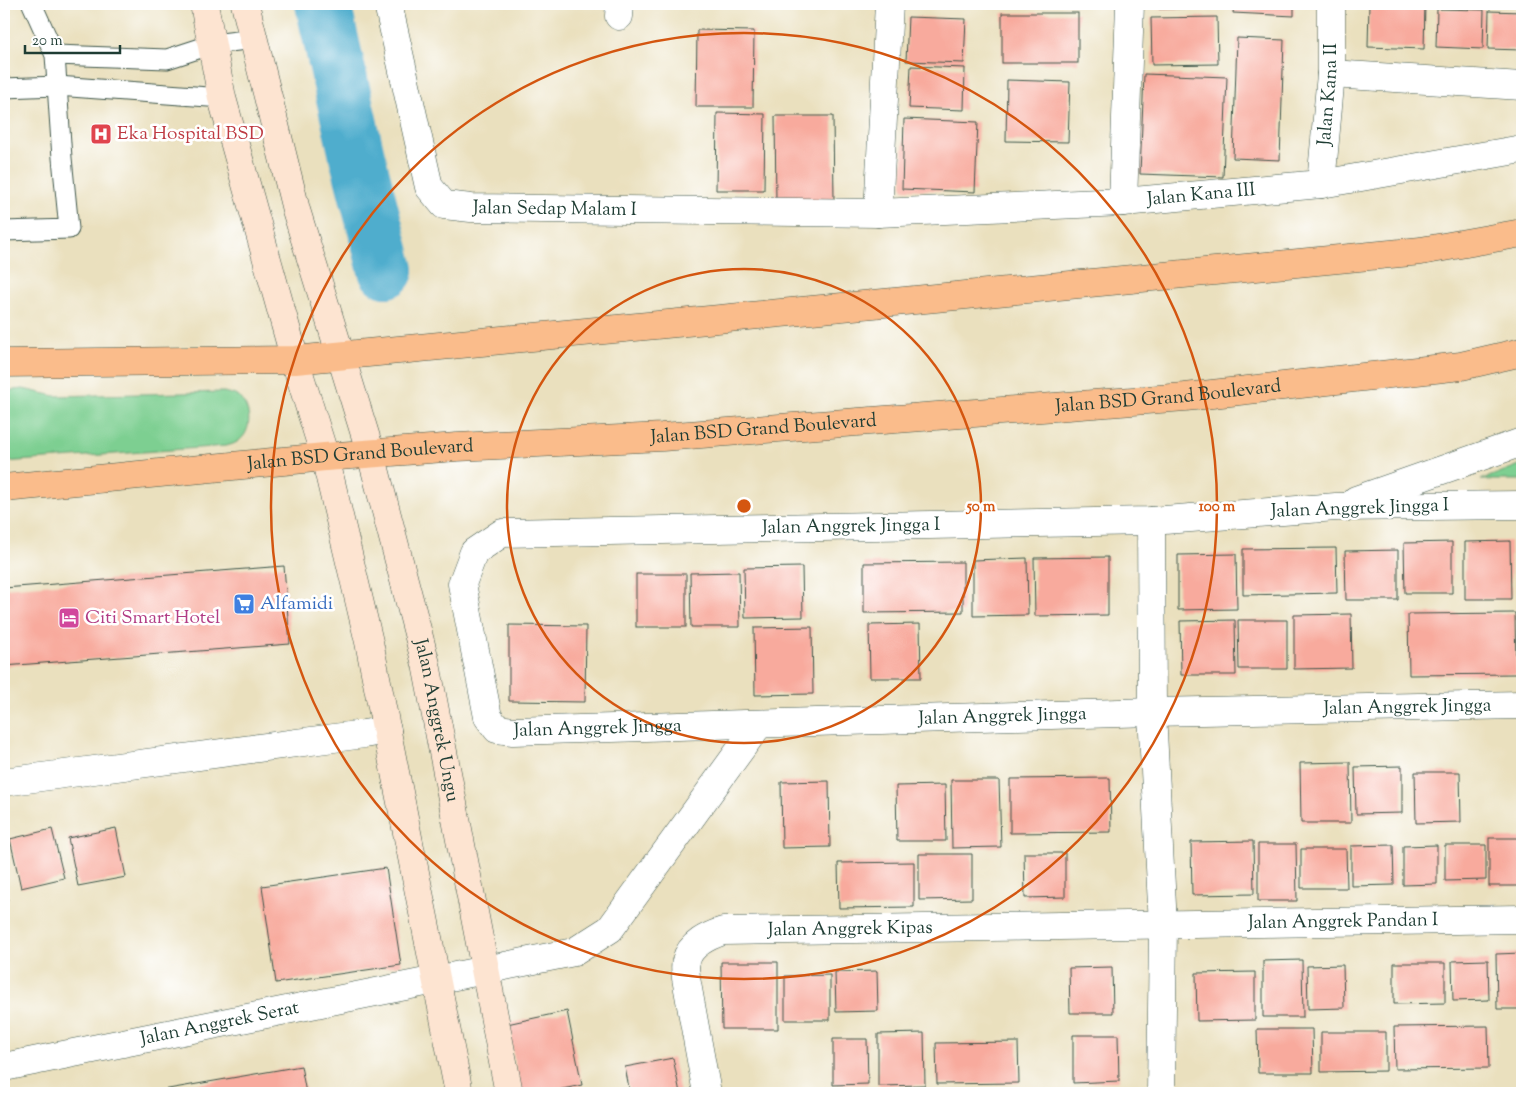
<svg xmlns="http://www.w3.org/2000/svg" width="1526" height="1097" font-family="'Sorts Mill Goudy',serif">
<rect width="100%" height="100%" fill="#fff"/>
<filter id="ink" filterUnits="userSpaceOnUse"><feTurbulence type="fractalNoise" baseFrequency=".02" numOctaves="2"/><feDisplacementMap in="SourceGraphic" scale="10" xChannelSelector="R" yChannelSelector="G"/><feConvolveMatrix kernelMatrix="1 2 1 2 8 2 1 2 1" color-interpolation-filters="sRGB"/></filter>
<filter id="wash" filterUnits="userSpaceOnUse"><feTurbulence type="fractalNoise" baseFrequency=".0096" numOctaves="4" result="noise"/><feDisplacementMap in="SourceGraphic" scale="20" xChannelSelector="R" yChannelSelector="G"/><feGaussianBlur stdDeviation="1.12" result="paint"/><feColorMatrix in="noise" values="0 0 0 0 0 0 0 0 0 0 0 0 0 0 0 0 0 1.4 0 .05"/><feComposite in="paint" operator="in"/></filter>
<g filter="url(#wash)">
<rect width="100%" height="100%" fill="#eae0be"/>
<g fill="#7dcf91" stroke="#4e8662">
<path d="M23 389 55 396 224 392C227 393 232 394 235 395 252 404 254 432 237 442 234 444 230 445 226 446L4 462V391Z"/>
<polygon points="1522,464 1522,480 1481,480"/>
</g>
<g fill="none" stroke-linecap="round" stroke-linejoin="round">
<polyline stroke="#4fadcd" stroke-width="56" points="323,4 357,156 386,270"/>
</g>
<g id="blocks">
<g fill="#f8aa9d">
<polygon points="1159,4 1220,4 1220,8 1159,9"/>
<polygon points="1234,4 1294,4 1294,16 1233,13"/>
<polygon points="1369,4 1425,4 1424,49 1368,47"/>
<polygon points="1437,9 1484,10 1483,49 1436,47"/>
<polygon points="1489,11 1522,12 1522,50 1488,49"/>
<rect x="1002" y="13" width="76" height="50"/>
<polygon points="908,17 966,19 964,63 906,61"/>
<polygon points="1217,17 1218,64 1152,65 1151,18"/>
<polygon points="697,30 754,31 753,107 696,107"/>
<polygon points="1237,38 1284,40 1280,160 1233,158"/>
<polygon points="911,66 965,68 964,110 909,108"/>
<polygon points="1144,74 1227,77 1223,177 1140,174"/>
<polygon points="1007,80 1070,82 1068,142 1006,141"/>
<polygon points="717,113 765,114 764,190 716,190"/>
<polygon points="775,116 833,116 834,201 776,202"/>
<polygon points="904,119 978,122 975,192 902,189"/>
<polygon points="1510,541 1511,599 1465,599 1465,542"/>
<polygon points="1452,542 1452,593 1405,593 1404,543"/>
<polygon points="1336,548 1337,593 1243,595 1243,549"/>
<polygon points="1398,550 1398,600 1346,600 1345,551"/>
<polygon points="1236,554 1237,609 1178,610 1178,555"/>
<polygon points="1108,557 1108,615 1035,616 1034,558"/>
<polygon points="1027,558 1028,615 973,616 973,560"/>
<polygon points="963,562 963,612 864,613 864,563"/>
<polygon points="284,566 290,644 4,666 4,588"/>
<polygon points="802,567 803,617 745,618 744,568"/>
<polygon points="739,572 740,627 691,627 690,573"/>
<rect x="636" y="574" width="50" height="53"/>
<polygon points="1515,613 1516,674 1409,675 1408,614"/>
<polygon points="1351,614 1352,668 1294,669 1294,615"/>
<polygon points="1235,620 1236,675 1181,675 1180,621"/>
<polygon points="1238,620 1287,620 1287,669 1239,669"/>
<polygon points="920,624 921,678 870,678 869,625"/>
<polygon points="509,625 586,626 585,702 509,701"/>
<polygon points="812,627 813,694 755,695 754,628"/>
<polygon points="1350,762 1351,823 1301,823 1300,763"/>
<polygon points="1402,766 1402,813 1356,814 1355,767"/>
<polygon points="1415,772 1460,772 1461,822 1416,823"/>
<polygon points="1110,778 1111,832 1010,833 1010,779"/>
<polygon points="951,780 999,780 1001,847 952,848"/>
<polygon points="829,781 830,847 782,848 781,782"/>
<polygon points="945,785 946,841 897,841 896,786"/>
<polygon points="116,828 126,877 78,886 68,838"/>
<polygon points="52,829 64,878 21,888 10,839"/>
<rect x="1489" y="838" width="33" height="48"/>
<polygon points="1253,841 1254,894 1192,895 1191,842"/>
<polygon points="1258,844 1296,844 1297,901 1258,901"/>
<polygon points="1393,845 1394,885 1351,886 1351,846"/>
<polygon points="1437,845 1437,884 1403,885 1403,846"/>
<polygon points="1445,845 1486,845 1486,880 1445,881"/>
<polygon points="1301,849 1346,849 1347,888 1301,888"/>
<polygon points="1024,853 1065,853 1065,897 1025,898"/>
<polygon points="919,854 972,854 972,899 919,900"/>
<polygon points="914,862 914,907 839,908 838,863"/>
<polygon points="386,868 401,965 276,983 262,886"/>
<polygon points="4,887 8,900 4,901"/>
<polygon points="1522,953 1522,1009 1497,1009 1496,954"/>
<polygon points="1302,960 1303,1017 1263,1017 1263,961"/>
<polygon points="1488,960 1489,1000 1453,1001 1452,961"/>
<polygon points="721,962 778,962 778,1029 722,1029"/>
<polygon points="1394,963 1445,963 1445,1003 1394,1004"/>
<polygon points="1343,965 1344,1008 1308,1009 1307,966"/>
<polygon points="1112,967 1113,1013 1070,1013 1069,968"/>
<polygon points="877,971 878,1011 836,1012 835,972"/>
<polygon points="1255,972 1255,1020 1197,1021 1196,973"/>
<polygon points="830,975 830,1020 785,1020 785,976"/>
<polygon points="567,1011 582,1085 543,1093 521,1093 507,1024"/>
<polygon points="1488,1026 1489,1068 1395,1069 1394,1027"/>
<polygon points="1257,1029 1312,1029 1313,1073 1258,1073"/>
<polygon points="1321,1032 1386,1032 1386,1071 1321,1072"/>
<polygon points="924,1033 925,1085 878,1086 878,1034"/>
<polygon points="1073,1035 1118,1035 1119,1081 1073,1083"/>
<polygon points="833,1039 867,1039 868,1084 833,1085"/>
<polygon points="1018,1042 1019,1083 937,1084 936,1043"/>
<polygon points="673,1058 680,1093 630,1093 625,1067"/>
<polygon points="301,1066 306,1093 151,1093 151,1092"/>
<polygon points="606,1088 607,1093 589,1093"/>
</g>
</g>
</g>
<g filter="url(#ink)">
<use href="#blocks" fill-opacity="0" stroke="#3d5549" stroke-width="1"/>
<g fill="none" stroke-linecap="round" stroke-linejoin="round">
<g stroke="#3d5549" stroke-width="21">
<g id="lane">
<polyline points="55,55 167,59 213,44 254,39"/>
<polyline points="4,88 57,86 222,98"/>
<polyline points="4,231 69,229 62,158 55,55 32,4"/>
</g>
</g>
<g stroke="#3d5549" stroke-width="29">
<g id="street">
<path id="s1" d="M388 4 429 187 444 205 471 208 878 213 1123 202 1321 184 1522 149"/>
<polyline points="619,16 620,4"/>
<polyline points="1331,74 1522,86"/>
<path id="s2" d="M1321 184 1331 74V4"/>
<polyline points="1123,202 1130,4"/>
<polyline points="878,213 889,4"/>
<polyline points="1356,500 1522,442"/>
<path id="s3" d="M1522 505 1336 507 1151 521 502 533 474 552 462 584 488 717 497 729 513 731 1152 712 1522 705"/>
<polyline points="1151,521 1152,712 1163,925 1161,1093"/>
<polyline points="4,782 364,734 387,730"/>
<path id="s4" d="M4 1067 574 952 610 929 759 724"/>
<path id="s5" d="M707 1093 686 978C686 973 684 966 686 961 690 944 708 936 723 931L1522 919"/>
</g>
</g>
<g stroke="#3d5549" stroke-width="29">
<g id="secondary">
<polyline points="204,4 222,98 295,360 325,457 369,642 459,1093"/>
<path id="s6" d="M245 4 296 210 371 454 426 664 509 1093"/>
</g>
</g>
<g stroke="#3d5549" stroke-width="29">
<g id="primary">
<polyline points="4,363 295,360 1421,251 1522,233"/>
<path id="s7" d="M4 488 325 457 457 447 662 437 1185 397 1461 366 1522 352"/>
</g>
</g>
<use href="#lane" stroke="#fff" stroke-width="19"/>
<use href="#street" stroke="#fff" stroke-width="28"/>
<use href="#secondary" stroke="#fde4d1" stroke-width="28"/>
<use href="#primary" stroke="#fabc8b" stroke-width="28"/>
</g>
</g>
<g fill="none" stroke="#d45610" stroke-width="2.5">
<circle cx="744" cy="506" r="237"/>
<circle cx="744" cy="506" r="473"/>
</g>
<defs>
<g id="hospital-square" transform="scale(1.125)"><rect x="-9" y="-9" width="18" height="18" rx="4" fill="#e0444e" stroke="#fff"/><path d="M-5-5h3v3.5h4V-5h3V5h-3V1.5h-4V5h-3Z" fill="#fff"/></g>
<g id="supermarket-square" transform="scale(1.125)"><rect x="-9" y="-9" width="18" height="18" rx="4" fill="#3f7fe0" stroke="#fff"/><path d="M-6-5.5h2.5l.6 2H6L4.5 2H-2.5L-4.4-4H-6ZM-1.5 3.2a1.3 1.3 0 1 0 .1 0ZM3 3.2a1.3 1.3 0 1 0 .1 0Z" fill="#fff"/></g>
<g id="hotel-square" transform="scale(1.125)"><rect x="-9" y="-9" width="18" height="18" rx="4" fill="#d1479c" stroke="#fff"/><path d="M-6-4.5h1.5V1H6V5H4.5V3h-9V5H-6ZM-4 0a1.8 1.8 0 1 1 3.6 0ZM.5 0V-2.5h3Q6-2.5 6 0Z" fill="#fff"/></g>
</defs>
<g fill-rule="evenodd">
<use href="#hospital-square" x="101" y="134"/>
<use href="#supermarket-square" x="244" y="604"/>
<use href="#hotel-square" x="69" y="618"/>
</g>
<g text-anchor="middle" dominant-baseline="central" stroke-width="5" stroke-linejoin="round" paint-order="stroke">
<g font-size="19" fill="#1f3d34" stroke="#fff">
<text stroke="none"><textPath href="#s2" startOffset="90">Jalan Kana II</textPath></text>
<text stroke="none"><textPath href="#s1" startOffset="969">Jalan Kana III</textPath></text>
<text stroke="none"><textPath href="#s1" startOffset="322">Jalan Sedap Malam I</textPath></text>
<text stroke="none"><textPath href="#s7" startOffset="1168">Jalan BSD Grand Boulevard</textPath></text>
<text stroke="none"><textPath href="#s7" startOffset="762">Jalan BSD Grand Boulevard</textPath></text>
<text stroke="none"><textPath href="#s7" startOffset="358">Jalan BSD Grand Boulevard</textPath></text>
<text transform="translate(1360 509) rotate(-2)">Jalan Anggrek Jingga I</text>
<text transform="translate(851 527) rotate(-1)">Jalan Anggrek Jingga I</text>
<text stroke="none"><textPath href="#s3" startOffset="2150">Jalan Anggrek Jingga</textPath></text>
<text stroke="none"><textPath href="#s3" startOffset="1745">Jalan Anggrek Jingga</textPath></text>
<text stroke="none"><textPath href="#s6" startOffset="742">Jalan Anggrek Ungu</textPath></text>
<text stroke="none"><textPath href="#s3" startOffset="1340">Jalan Anggrek Jingga</textPath></text>
<text stroke="none"><textPath href="#s5" startOffset="804">Jalan Anggrek Pandan I</textPath></text>
<text stroke="none"><textPath href="#s5" startOffset="311">Jalan Anggrek Kipas</textPath></text>
<text stroke="none"><textPath href="#s4" startOffset="220">Jalan Anggrek Serat</textPath></text>
</g>
<g font-size="19" fill="#be3a42" stroke="#fff" text-anchor="start">
<text x="117" y="134">Eka Hospital BSD</text>
</g>
<g font-size="19" fill="#366cbe" stroke="#fff" text-anchor="start">
<text x="260" y="604">Alfamidi</text>
</g>
<g font-size="19" fill="#b23c85" stroke="#fff" text-anchor="start">
<text x="85" y="618">Citi Smart Hotel</text>
</g>
</g>
<circle cx="744" cy="506" r="8" fill="#d45610" stroke="#fff" stroke-width="2.5"/>
<g font-size="15" text-anchor="middle" font-weight="bold" fill="#d45610" stroke="#fff" stroke-width="5" stroke-linejoin="round" paint-order="stroke">
<text x="981" y="511">50 m</text>
<text x="1217" y="511">100 m</text>
</g>
<rect width="1526" height="1097" fill="none" stroke="#fff" stroke-width="20"/>
<path d="M25 45v8h95v-8" fill="none" stroke="#1f3d34" stroke-width="2.5"/>
<text x="32" y="45" font-size="15" fill="#1f3d34" stroke="#ffffff" stroke-width="4" paint-order="stroke">20 m</text>
</svg>
